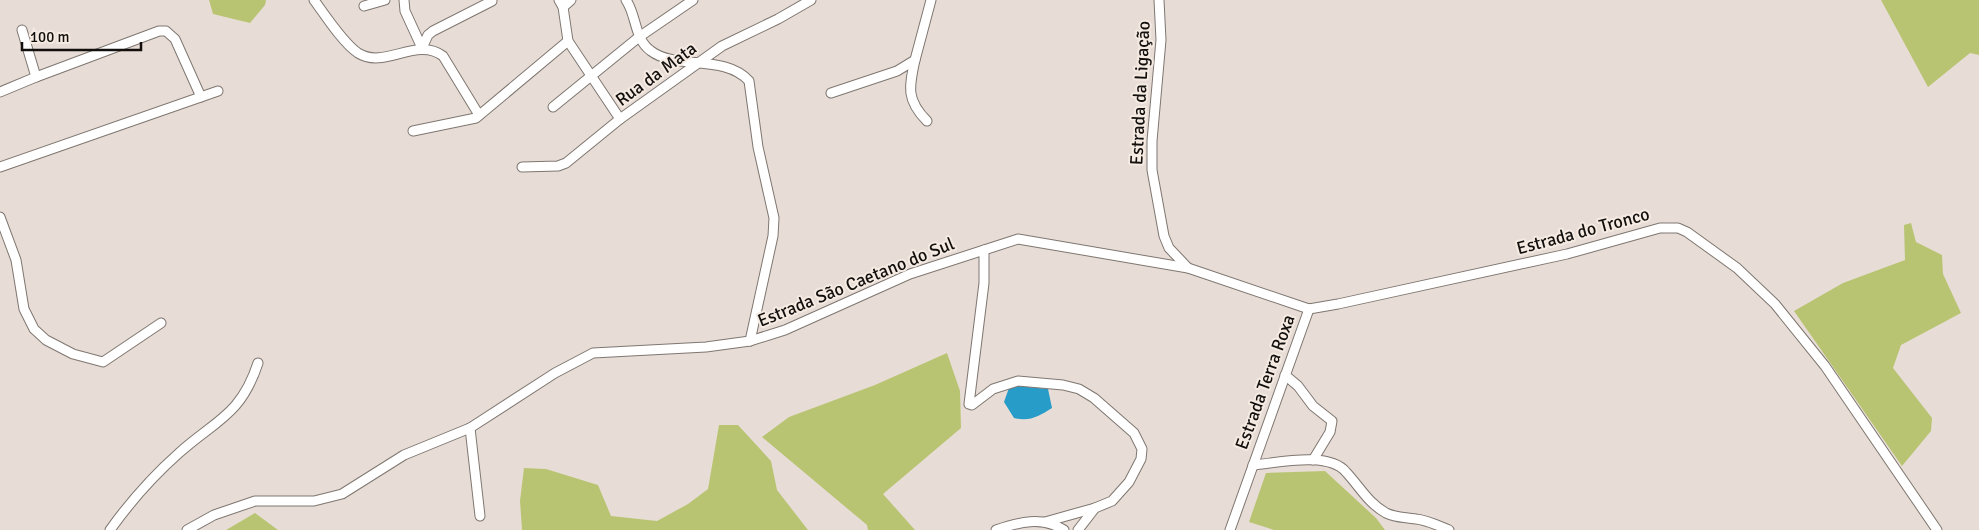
<svg xmlns="http://www.w3.org/2000/svg" width="1979" height="530" font-family="Signika,sans-serif">
<rect width="100%" height="100%" fill="#e7ddd6"/>
<g fill="#b9c472">
<polygon points="209,0 266,0 265,5 250,23 213,14"/>
<polygon points="1881,0 1979,0 1979,55 1970,53 1928,87"/>
<polygon points="1911,223 1916,242 1942,255 1943,274 1961,313 1901,345 1893,368 1932,418 1931,431 1902,466 1794,311 1843,283 1905,260 1904,225"/>
<polygon points="947,353 960,391 961,428 883,494 915,530 868,530 867,525 762,437 789,417 875,385"/>
<polygon points="719,425 738,425 771,461 777,490 808,530 522,530 520,501 524,468 546,469 598,485 611,516 657,521 688,504 708,489"/>
<polygon points="1325,471 1376,518 1385,530 1274,530 1249,522 1266,473"/>
<polygon points="255,513 278,530 226,530"/>
</g>
<path fill="#279cc9" d="M1010 385 1048 389 1052 408C1039 416 1030 422 1014 418L1004 402Z"/>
<g fill="none" stroke-linecap="round" stroke-linejoin="round">
<g stroke="#7f7670" stroke-width="11">
<g id="minor">
<path d="M314 0C325 15 343 43 358 53 385 70 416 36 443 56L479 115"/>
<polyline points="404,0 405,11 422,48"/>
<polyline points="559,0 563,7 568,41 620,119"/>
<path d="M626 0C637 16 634 39 651 51 676 70 725 54 749 81L758 147 774 218 773 236 750 341"/>
<polyline points="1159,0 1161,40 1152,141 1152,170 1164,236 1169,248 1188,268"/>
<polyline points="364,6 385,0"/>
<polyline points="563,7 571,0"/>
<polyline points="422,48 428,35 433,31 492,1"/>
<polyline points="915,60 931,0"/>
<polyline points="36,77 159,31 166,31 175,39 201,97"/>
<polyline points="0,92 36,77 22,30"/>
<path d="M831 93 897 71 915 60C909 87 906 100 927 121"/>
<polyline points="553,107 639,37 693,0"/>
<polyline points="413,131 476,118 568,41"/>
<polyline points="0,167 218,91"/>
<polyline points="522,167 558,166 566,163 620,119 722,46 778,19 811,0"/>
<polyline points="0,217 16,260 24,309 34,329 46,340 73,354 103,362 161,323"/>
<polyline points="984,250 984,283 969,404 972,405 993,389 1018,381 1063,385 1079,389 1094,398 1134,433 1142,449 1141,459 1129,482 1112,501 1095,508 1078,530"/>
<polyline points="1309,309 1338,304 1567,254 1660,228 1678,228 1687,232 1737,268 1775,304 1825,366 1937,530"/>
<polyline points="1285,375 1298,386 1313,406 1332,421 1330,432 1313,460"/>
<polyline points="470,428 480,516"/>
<path d="M1253 465C1278 463 1328 451 1346 472 1360 487 1368 503 1386 513 1396 518 1405 517 1416 519 1427 520 1439 526 1449 530"/>
<polyline points="1045,522 1095,508"/>
<path d="M110 530C130 502 153 476 179 453 216 420 241 415 258 363"/>
<polyline points="187,530 214,515 255,501 314,501 342,494 404,455 470,428 555,373 593,353 706,347 750,341 785,330 910,274 1018,239 1188,268 1309,309"/>
<path d="M996 530C1019 522 1042 516 1064 530"/>
<polyline points="1230,530 1309,309"/>
</g>
</g>
<use href="#minor" stroke="#fff" stroke-width="9"/>
</g>
<g text-anchor="middle" dominant-baseline="central" stroke-width="4" stroke-linejoin="round" paint-order="stroke">
<g font-size="18" fill="#120f0d" stroke="#f5ebe3">
<text transform="translate(656 74) rotate(-36)">Rua da Mata</text>
<text transform="translate(1140 93) rotate(-87)">Estrada da Ligação</text>
<text transform="translate(1583 231) rotate(-15)">Estrada do Tronco</text>
<text transform="translate(856 282) rotate(-22)">Estrada São Caetano do Sul</text>
<text transform="translate(1265 382) rotate(-70)">Estrada Terra Roxa</text>
</g>
</g>
<path d="M22 42v8h119v-8" fill="none" stroke="#120f0d" stroke-width="2.5"/>
<text x="30" y="42" font-size="15" fill="#120f0d" stroke="#f5ebe3" stroke-width="4" paint-order="stroke">100 m</text>
</svg>
